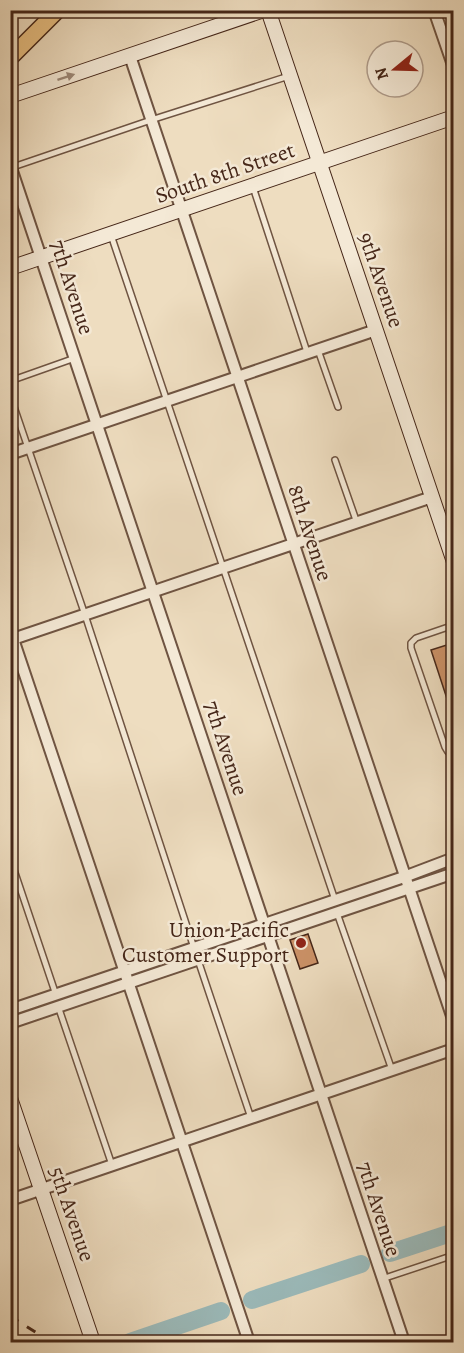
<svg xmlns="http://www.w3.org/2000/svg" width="464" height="1353" font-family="Alegreya,serif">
<rect width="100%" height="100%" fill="#eeddc0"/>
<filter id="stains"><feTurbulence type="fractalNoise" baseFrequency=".00333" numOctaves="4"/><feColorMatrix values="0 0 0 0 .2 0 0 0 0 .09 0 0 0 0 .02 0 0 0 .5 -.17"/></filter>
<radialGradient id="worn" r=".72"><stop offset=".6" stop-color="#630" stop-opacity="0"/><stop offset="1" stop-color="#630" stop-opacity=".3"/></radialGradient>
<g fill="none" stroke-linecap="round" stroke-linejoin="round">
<g stroke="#9bbaba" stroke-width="18">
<polyline points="390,1253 454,1232"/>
<polyline points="252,1300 361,1264"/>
<polyline points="130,1342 221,1311"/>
</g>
</g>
<g fill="#cc9268" stroke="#452618" stroke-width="1.5">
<polygon points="453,643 453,714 452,714 431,650"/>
<polygon points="308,934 318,963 300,969 290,940"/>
</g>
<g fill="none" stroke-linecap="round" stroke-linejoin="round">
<g stroke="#6f5442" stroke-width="8">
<g id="lane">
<polyline points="10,168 151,120 289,76"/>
<polyline points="253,187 307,352"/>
<polyline points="111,235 335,900"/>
<polyline points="318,350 338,407"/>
<polyline points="10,381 75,358"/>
<polyline points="10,395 85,615 194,948"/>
<polyline points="335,460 357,523"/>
<polyline points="454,625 416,638 411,643 411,648 445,747 448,752 454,753"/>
<polyline points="10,858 56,995"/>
<polyline points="337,913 392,1070"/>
<polyline points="198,960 251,1118"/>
<polyline points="58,1006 112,1165"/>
<polyline points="382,1279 454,1255"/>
</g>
</g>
<g stroke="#6f5442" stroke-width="14">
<g id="street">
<polyline points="434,10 454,68"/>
<polyline points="130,56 454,1022"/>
<polyline points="10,165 404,1342"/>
<polyline points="10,454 376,330"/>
<polyline points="10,630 249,1342"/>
<polyline points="10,640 432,497"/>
<polyline points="10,1010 404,877 454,858"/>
<polyline points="10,1023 454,873"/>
<polyline points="10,1200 454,1049"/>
</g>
</g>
<g stroke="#452618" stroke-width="16">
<g id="secondary">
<polyline points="268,10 454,562"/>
<polyline points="10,96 264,10"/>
<polyline points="10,268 454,117"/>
<polyline points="10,1098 93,1342"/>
</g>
</g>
<g stroke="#452618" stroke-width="18">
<polyline id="primary" points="10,58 58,10"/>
</g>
<use href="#lane" stroke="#f4e9d6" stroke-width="5"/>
<use href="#street" stroke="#f4e9d6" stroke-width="10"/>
<use href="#secondary" stroke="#f4e9d6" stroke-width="14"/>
<use href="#primary" stroke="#e7be80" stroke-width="15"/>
<polyline stroke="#452618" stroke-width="3" stroke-dasharray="10 10" stroke-linecap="butt" points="10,1316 51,1342"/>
</g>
<defs><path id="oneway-solid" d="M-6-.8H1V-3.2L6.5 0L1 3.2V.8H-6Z" transform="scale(1.5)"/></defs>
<use fill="#9c8877" href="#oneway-solid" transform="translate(66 77) rotate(-18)"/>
<circle fill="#8f2418" stroke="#f4e9d6" stroke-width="2" cx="301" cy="943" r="6"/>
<g text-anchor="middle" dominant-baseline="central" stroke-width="5" stroke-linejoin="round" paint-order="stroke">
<g font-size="22" fill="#452618" stroke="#f4e9d6">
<text transform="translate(225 173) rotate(-19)">South 8th Street</text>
<text transform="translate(381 280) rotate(71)">9th Avenue</text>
<text transform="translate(72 287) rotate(72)">7th Avenue</text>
<text transform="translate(310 533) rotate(72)">8th Avenue</text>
<text transform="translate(226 748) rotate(72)">7th Avenue</text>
<text transform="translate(379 1209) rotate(72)">7th Avenue</text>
<text transform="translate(72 1214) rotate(71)">5th Avenue</text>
</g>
<g font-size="22" fill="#452618" stroke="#f4e9d6" text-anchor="end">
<text x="289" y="930">Union Pacific<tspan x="289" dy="25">Customer Support</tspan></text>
</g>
</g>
<rect width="464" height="1353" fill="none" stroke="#eeddc0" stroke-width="36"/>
<rect x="12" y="12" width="440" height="1329" fill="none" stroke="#452618" stroke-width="3"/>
<rect x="18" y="18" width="428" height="1317" fill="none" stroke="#452618" stroke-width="1.5"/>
<g transform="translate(395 69) rotate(251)"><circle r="28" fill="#f4e9d6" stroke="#ae9b8a" stroke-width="1.5"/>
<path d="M0-4.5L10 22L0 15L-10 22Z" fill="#8f2418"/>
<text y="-9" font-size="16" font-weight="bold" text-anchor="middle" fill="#452618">N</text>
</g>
<rect width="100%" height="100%" filter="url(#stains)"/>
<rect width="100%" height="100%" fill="url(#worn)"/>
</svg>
